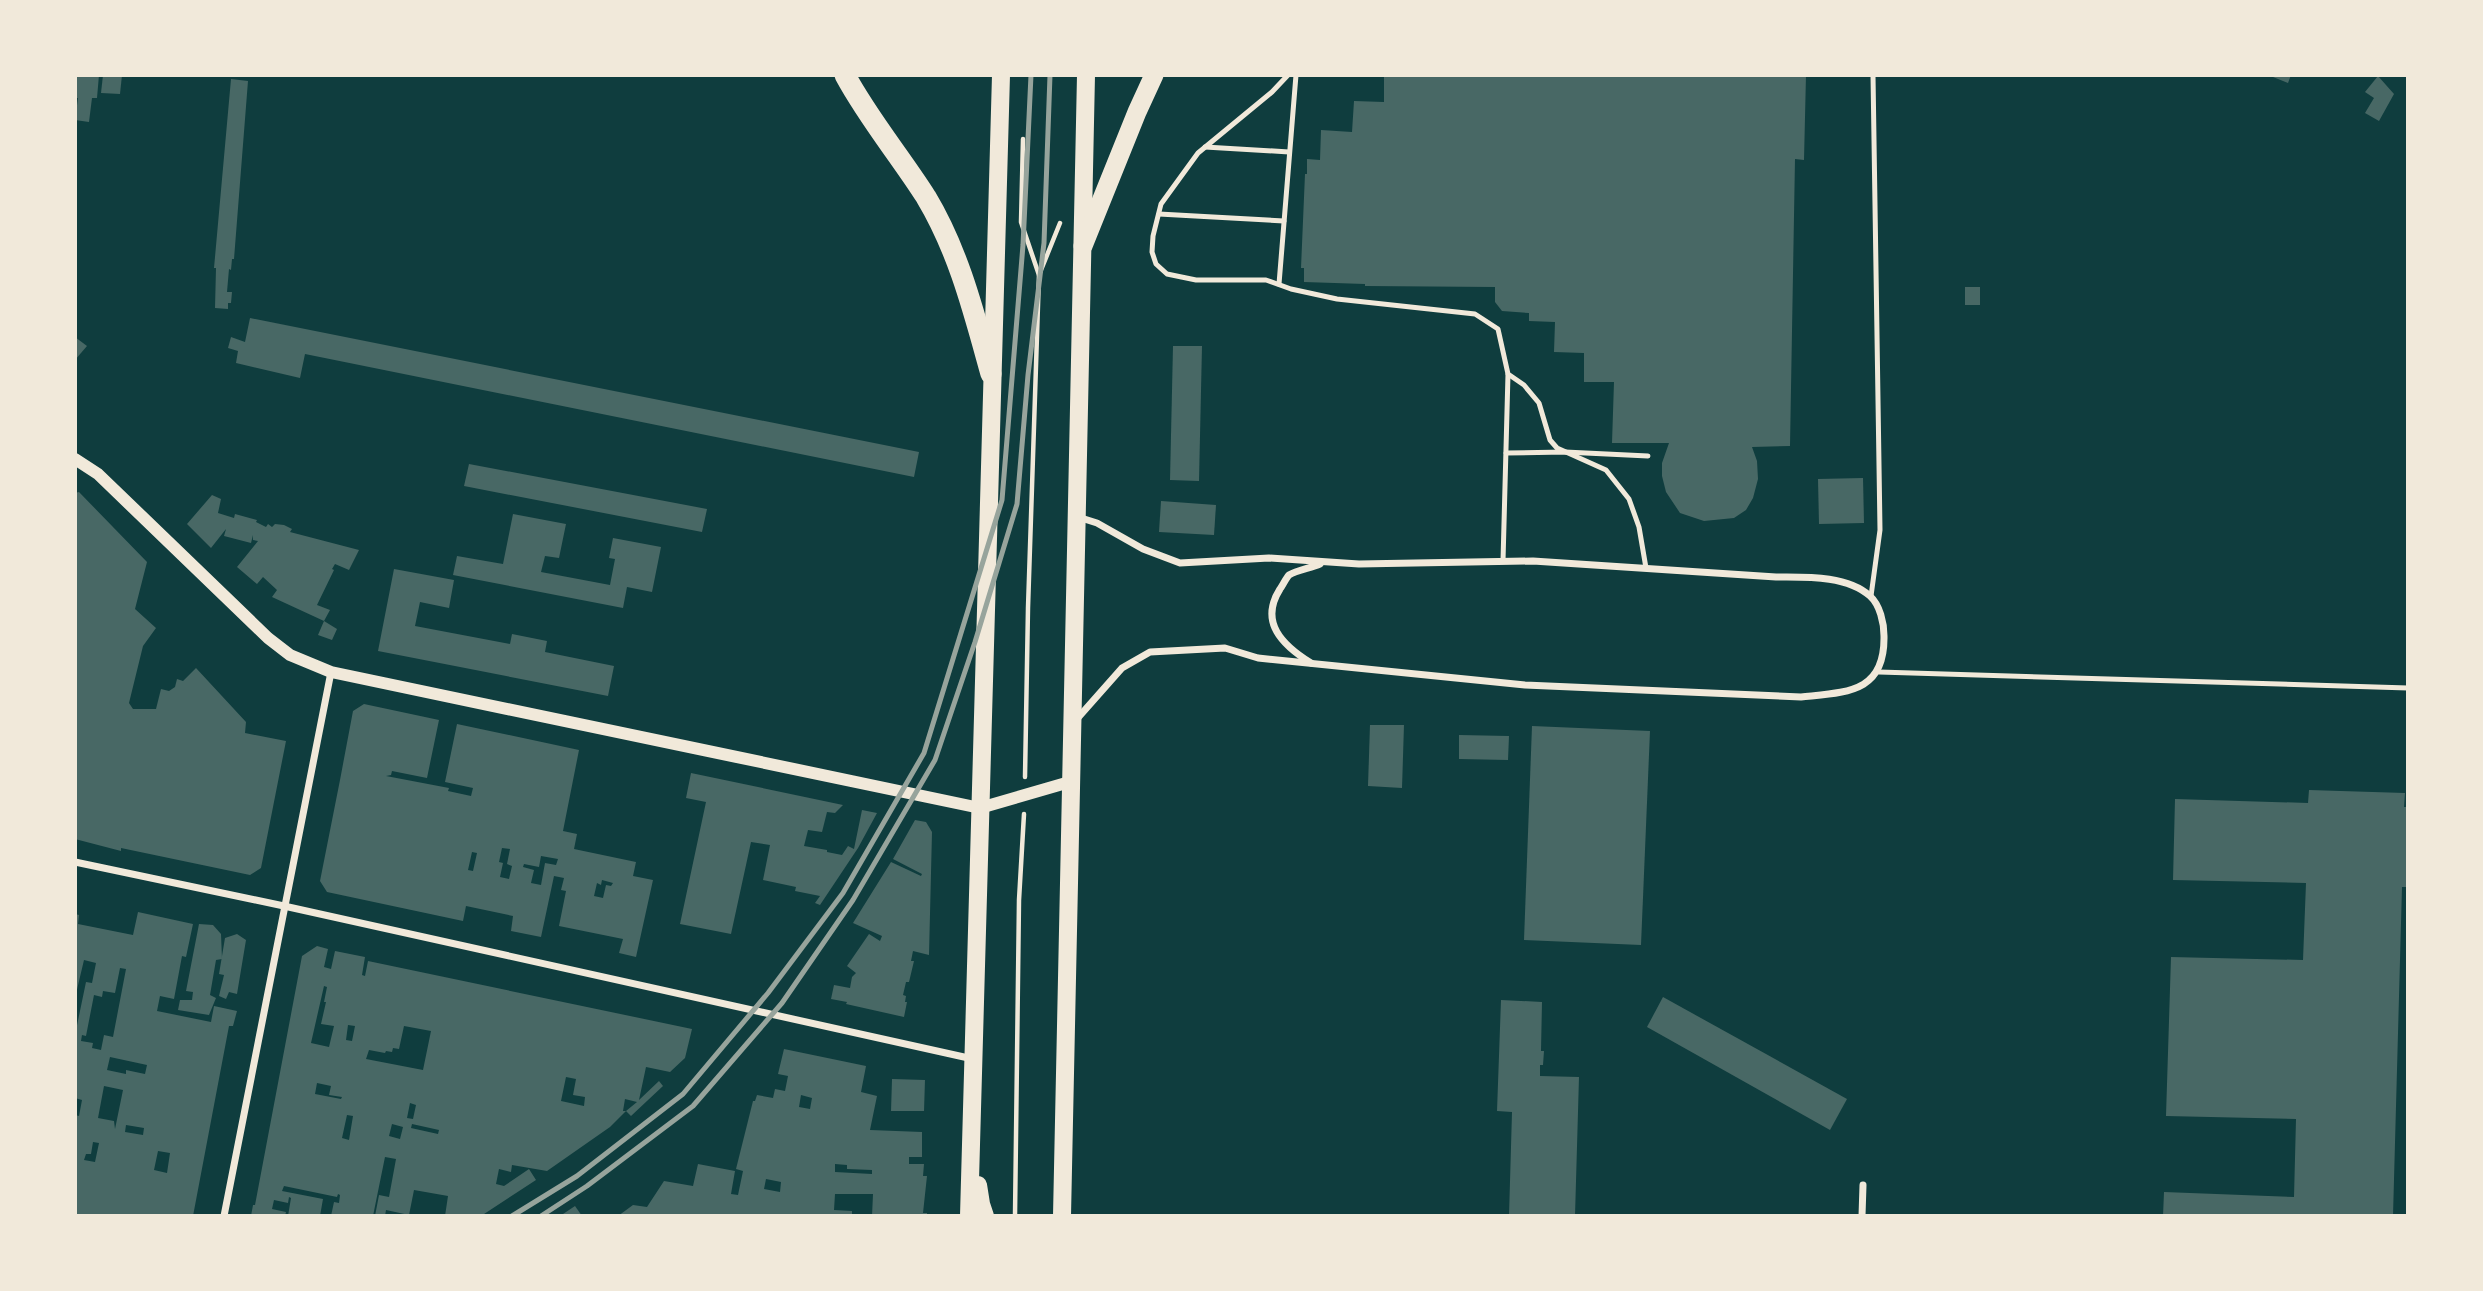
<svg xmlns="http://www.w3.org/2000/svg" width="2483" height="1291" font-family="'PT Serif',serif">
<rect width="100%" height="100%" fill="#0f3d3e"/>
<g fill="#486865" fill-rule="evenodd">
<polygon points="75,75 99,75 97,98 92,98 89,122 75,120 78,98 75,98"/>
<polygon points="103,75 122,75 120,94 101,93"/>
<polygon points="1384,75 1806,75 1804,160 1795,159 1790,446 1752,447 1757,461 1758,479 1753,498 1746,510 1734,518 1704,521 1680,513 1666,492 1662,476 1662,463 1669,443 1612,443 1614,382 1584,382 1584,353 1554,352 1555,322 1529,321 1529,313 1502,311 1495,302 1495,287 1365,286 1365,284 1304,282 1304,268 1301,268 1305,174 1307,174 1307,159 1320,160 1321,130 1352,132 1354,101 1384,102"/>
<polygon points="2268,75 2291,75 2288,83"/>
<polygon points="2378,76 2394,94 2379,121 2365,113 2374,98 2365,92"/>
<polygon points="231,79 248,81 234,259 232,259 231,270 229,269 227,292 232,292 231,303 228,303 228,309 215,308 216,268 214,268"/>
<rect x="1965" y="287" width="15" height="18"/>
<polygon points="250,318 919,452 914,477 305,354 300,378 236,363 238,351 228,348 231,337 245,342"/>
<polygon points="75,337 87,346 75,360"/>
<polygon points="1173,346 1202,346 1199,481 1170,480"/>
<polygon points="469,464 707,509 702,532 464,486"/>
<polygon points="1863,478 1864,523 1819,524 1818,479"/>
<polygon points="79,492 147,562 135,609 156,628 143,646 129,703 133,709 156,709 161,689 169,691 175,687 177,679 183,681 196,668 246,722 245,733 286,741 261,868 250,875 121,848 121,851 75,839 75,493"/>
<polygon points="212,495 221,499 218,513 234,518 235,514 257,520 256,522 266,527 268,524 272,527 275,524 284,525 292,529 290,532 359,550 349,570 335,564 332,569 334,570 317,605 330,610 324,621 337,629 332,640 318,635 324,621 272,597 277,590 263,577 257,584 237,567 258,541 253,540 253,535 251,543 224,536 226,529 211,548 187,524"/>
<polygon points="1161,501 1216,505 1214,535 1159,532"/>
<polygon points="513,514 566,524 559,558 545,556 541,572 610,585 615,559 609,558 613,538 661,547 652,592 627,587 623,608 453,575 457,556 503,564"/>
<polygon points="394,569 454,580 449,608 420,602 415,626 510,644 512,634 547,641 545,652 614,666 608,696 378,651"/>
<path d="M364 704 439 720 427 778 392 771 391 775 386 776 449 788 448 791 471 796 473 788 445 782 457 724 579 750 563 831 577 834 574 849 636 862 633 876 653 880 636 957 619 953 623 939 559 926 566 891 561 890 564 878 554 876 541 937 511 931 513 916 466 906 463 921 327 892 320 881 340 780 353 711ZM502 848 510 849 507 864 512 866 509 879 500 877 503 863 499 862ZM472 852 477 853 473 871 468 870ZM541 856 558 859 556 865 545 863 541 885 531 883 534 870 523 867 524 864 539 867ZM602 880 613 883 611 886 606 885 603 898 594 896 597 883 601 885Z"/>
<polygon points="1370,725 1404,725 1402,788 1368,786"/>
<polygon points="1532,726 1650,731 1641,945 1524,940"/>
<polygon points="1459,735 1509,736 1508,760 1459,759"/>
<polygon points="691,773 843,805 835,813 827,812 822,832 808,830 804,846 827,850 827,852 842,855 848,846 854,849 862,810 877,813 858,848 820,905 815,903 820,896 795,891 796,887 763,880 770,845 751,842 731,934 680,924 706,802 686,798"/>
<polygon points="2309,790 2405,793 2404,807 2408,807 2408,887 2402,887 2393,1216 2163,1216 2164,1192 2294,1197 2296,1119 2166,1116 2171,957 2303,960 2306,883 2173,880 2175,799 2308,803"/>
<polygon points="915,820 926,822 932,832 929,955 913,951 911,961 914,961 909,982 906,982 903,995 906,996 905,1002 907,1002 904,1017 846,1004 847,1002 831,999 834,985 850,988 852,977 856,973 847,966 869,934 880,941 882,936 853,923 891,862 921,876 922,874 893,859"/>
<path d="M138 912 193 924 186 957 182 956 174 999 160 996 157 1011 211 1022 214 1006 237 1011 233 1026H229L193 1216H75V1115L79 1116 82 1100 75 1098V1035L86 982 92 983 96 963 84 960 75 998V914L79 915 78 924 133 935ZM120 968 126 969 113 1037 104 1035 101 1050 92 1048 93 1043 81 1041 82 1035 86 1036 94 995 102 997 103 991 115 993ZM110 1057 147 1065 145 1074 126 1070V1074L107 1070ZM104 1086 123 1090 115 1129 114 1121 98 1118ZM126 1125 144 1128 143 1135 125 1132ZM93 1142 99 1143 95 1162 84 1160 86 1154H91ZM158 1151 170 1153 167 1173 154 1170Z"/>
<polygon points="199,924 213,925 221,934 222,959 216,960 210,995 216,998 209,1015 178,1010 180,1000 192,1000 193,992 186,991"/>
<polygon points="237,934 246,940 237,994 229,992 226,999 219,996 224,975 219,974 225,938"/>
<path d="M317 946 328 949 324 967 331 969 335 951 365 957 362 975 365 976 368 961 692 1029 685 1058 670 1072 646 1067 639 1100 659 1081 663 1086 631 1116 626 1111 610 1127 547 1171 512 1165 511 1172 499 1169 496 1184 504 1186 529 1169 536 1180 481 1216H445L448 1196 414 1190 409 1215 386 1210 385 1216H375L379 1195 389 1197 396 1159 385 1157 373 1216H331L334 1202 339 1203 340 1195 338 1194 337 1197 284 1186 282 1191 323 1199 320 1216H288L291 1198 289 1197 288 1203 274 1200 272 1209 286 1212 285 1216H251L253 1205H255L302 956ZM324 986 327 987 324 1002H326L321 1024 334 1026 329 1047 311 1043ZM348 1025 355 1026 352 1041 346 1040ZM404 1026 431 1031 423 1070 366 1059 369 1050 385 1053 386 1051 392 1052 393 1048 399 1049ZM566 1077 576 1079 573 1095 585 1097 584 1106 561 1101ZM317 1083 331 1086 329 1095 342 1097 341 1099 315 1094ZM625 1099 637 1102 626 1111H623ZM410 1103 416 1105 413 1119 407 1118ZM347 1115 353 1116 349 1140 342 1138ZM392 1124 403 1127 400 1139 389 1136ZM412 1124 439 1130 438 1134 411 1128Z"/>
<polygon points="1663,997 1847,1099 1830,1130 1647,1027"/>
<polygon points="1501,1000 1542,1002 1541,1051 1544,1051 1543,1065 1540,1065 1540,1076 1579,1077 1575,1216 1509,1216 1512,1112 1497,1111"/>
<path d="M784 1049 866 1066 861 1092 877 1096 870 1130 922 1132V1157H909V1164H924L923 1176H927L923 1213H927V1216H872L873 1194H835L834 1210 852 1211V1216H618L633 1205 647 1207 664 1181 693 1186 698 1164 735 1171 731 1194 738 1195 743 1171 736 1169 753 1101H755L757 1095 773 1098 775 1089 785 1091 788 1076 778 1074ZM801 1095 812 1098 810 1109 799 1107ZM835 1164 847 1165V1169L872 1170V1174L835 1172ZM766 1179 781 1182 780 1192 764 1189Z"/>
<polygon points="892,1079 925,1080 924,1111 891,1111"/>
<polygon points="575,1206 582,1216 560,1216"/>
</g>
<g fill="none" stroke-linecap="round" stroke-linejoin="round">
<g stroke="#f1e9da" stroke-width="4.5">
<polyline points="1023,139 1021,222 1039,275"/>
<polyline points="1025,777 1028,608 1039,275 1060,223"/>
<polyline points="1015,1216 1019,900 1024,814"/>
</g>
<g stroke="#f1e9da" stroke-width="5">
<polyline points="1288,75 1272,92 1198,153 1161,204 1153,236 1152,252 1156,264 1167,274 1196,280 1266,280 1291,289 1337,299 1475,314 1498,329 1508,374 1524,385 1539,403 1550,440 1557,448 1606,470 1629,499 1639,527 1646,568"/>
<polyline points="1205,147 1289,152"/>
<polyline points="1159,214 1284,221"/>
<polyline points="1279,284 1296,75"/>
<polyline points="1506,453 1565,452 1648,456"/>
<polyline points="1503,561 1508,374"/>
<polyline points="1871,596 1880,530 1873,75"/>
<polyline points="1879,672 2408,688"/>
</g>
<g stroke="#f1e9da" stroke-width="7">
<path d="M1311 663C1282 645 1259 622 1280 589 1283 585 1286 578 1289 575 1297 570 1311 568 1320 564"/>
<path d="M1076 720 1122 668 1150 652 1225 648 1258 658 1525 685 1801 697C1847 692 1885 693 1884 636 1884 623 1880 605 1870 596 1847 575 1805 577 1776 577L1533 561 1359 564 1269 558 1180 563 1143 549 1097 523 1078 517"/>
<polyline points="75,862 284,906 973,1059"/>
<polyline points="224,1216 331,672"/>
<polyline points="1862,1216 1863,1185"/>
</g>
<polyline stroke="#f1e9da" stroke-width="12" points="75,459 98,474 268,638 290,655 331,672 980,808 1073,781"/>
<g stroke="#f1e9da" stroke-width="18">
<polyline points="978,1185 981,1204 985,1216"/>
<polyline points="969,1216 1001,75"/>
<polyline points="1062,1216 1086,75"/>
</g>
<polyline stroke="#f1e9da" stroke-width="19" points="1083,246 1137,112 1154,75"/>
<path stroke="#f1e9da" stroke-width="21" d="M845 75C868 118 900 156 926 197 959 252 974 313 991 374"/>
<g stroke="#97a49c" stroke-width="5">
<polyline points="512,1216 577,1176 683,1094 768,993 843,893 924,753 1002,500 1023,245 1031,75"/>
<polyline points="541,1216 587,1186 693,1106 782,1003 853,900 935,760 975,642 1017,504 1028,375 1044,243 1050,75"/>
</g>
</g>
<rect width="2483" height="1291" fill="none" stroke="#f1e9da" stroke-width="154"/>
</svg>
